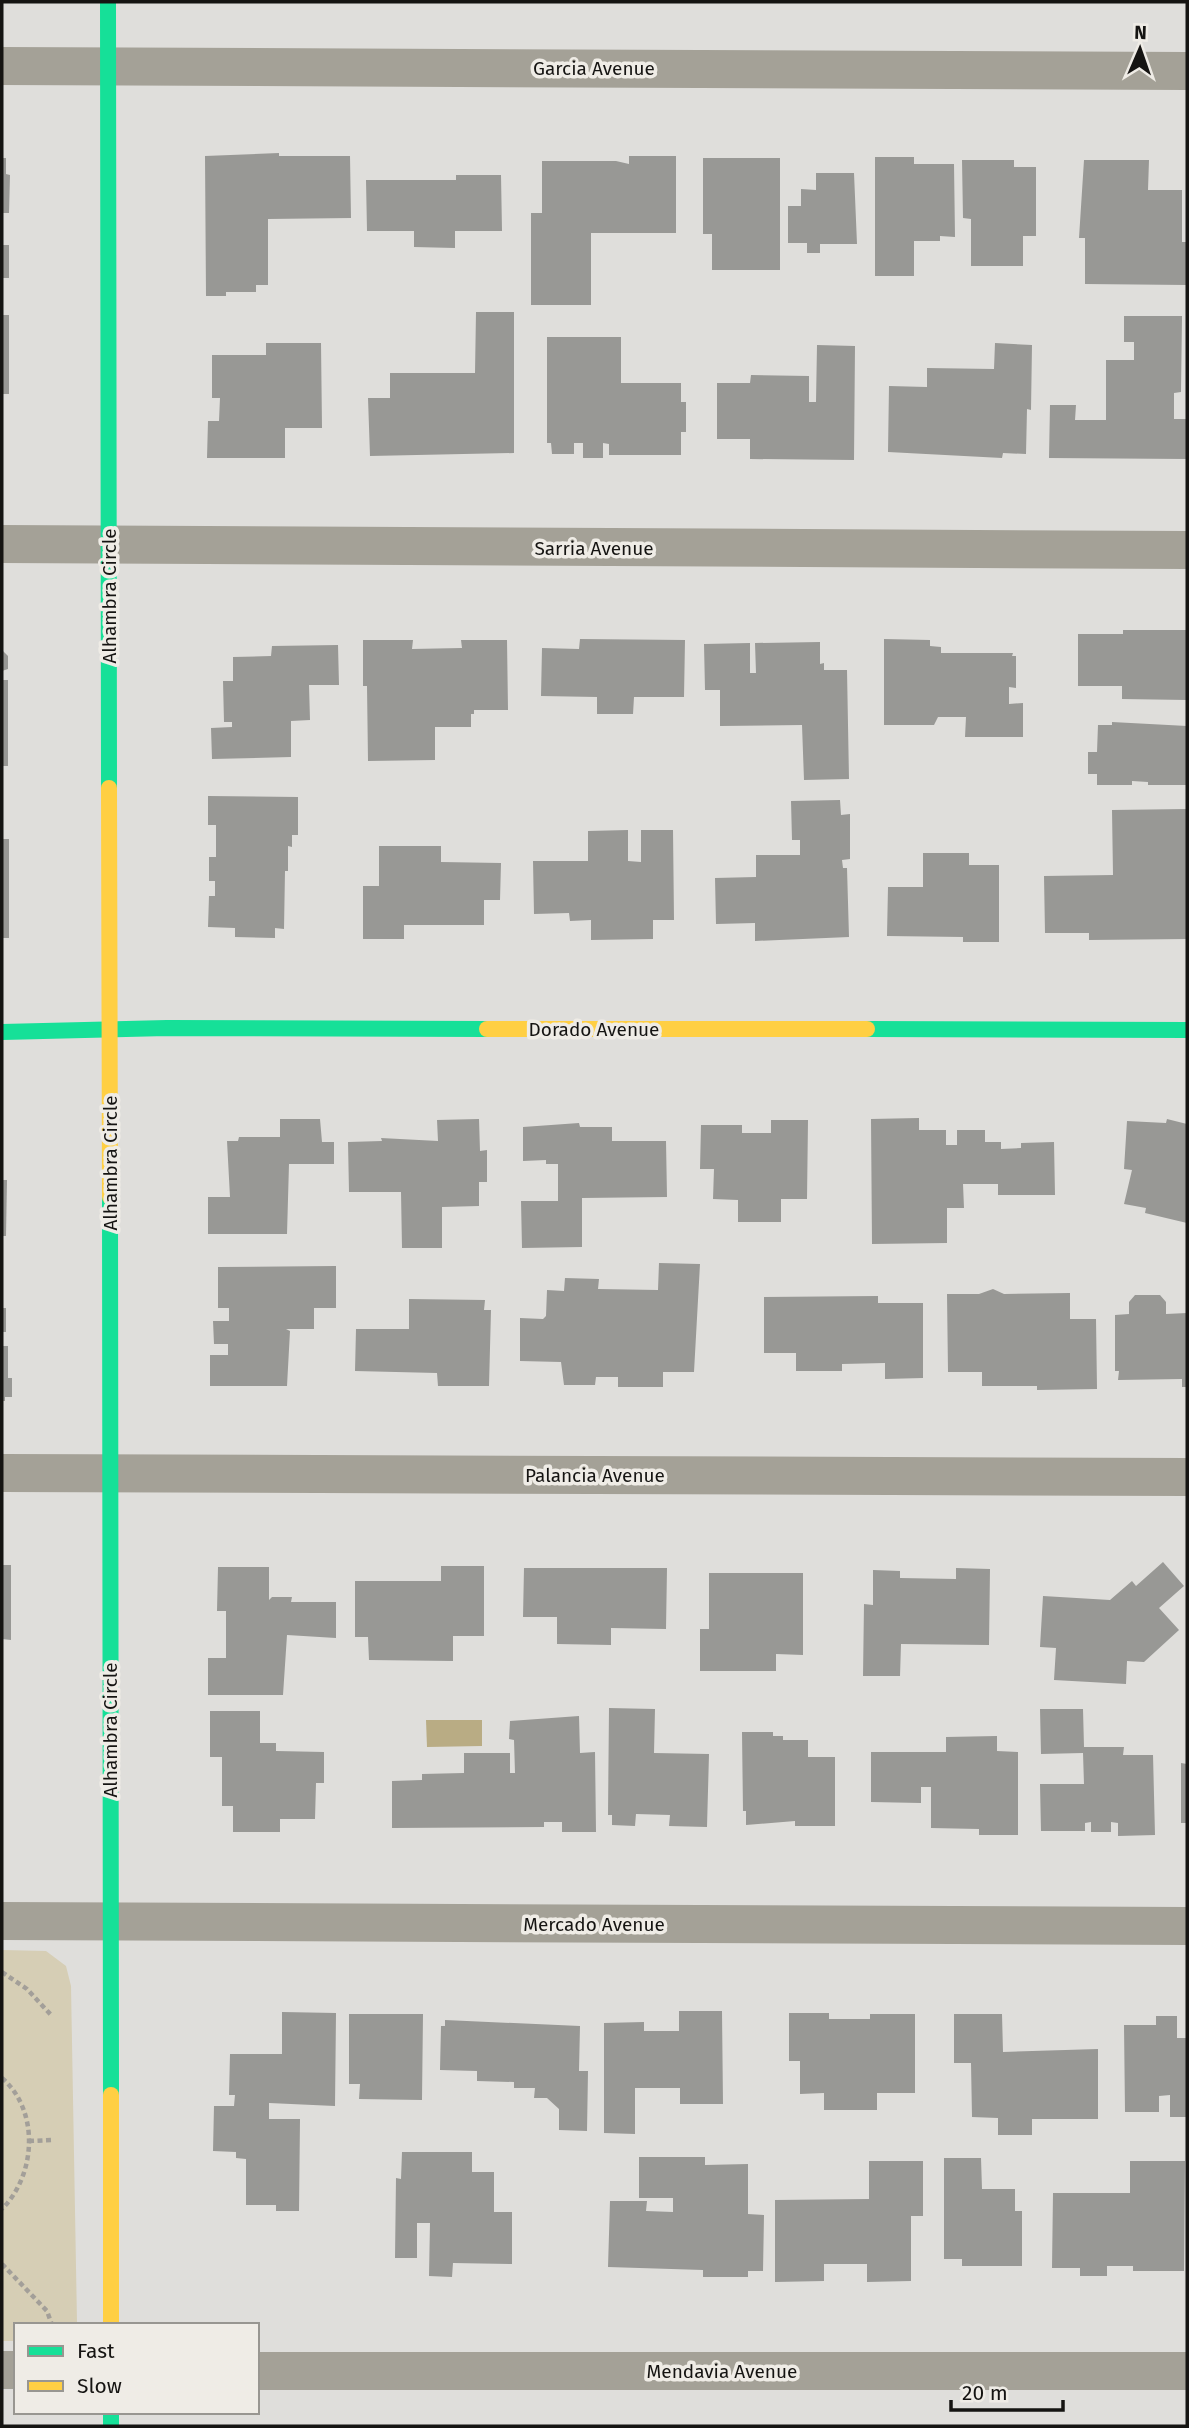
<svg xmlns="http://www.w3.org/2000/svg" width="1189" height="2428" font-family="'Fira Sans',sans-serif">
<rect width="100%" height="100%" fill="#dfdedb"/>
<polygon fill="#d6ceb5" points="2,1950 46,1951 66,1966 71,1986 77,2322 75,2325 16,2325 16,2341 2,2341"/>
<polygon fill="#b9ac84" points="426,1720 482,1720 482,1746 427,1747"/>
<g fill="#989895">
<polygon points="279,153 279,156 350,156 351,218 268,219 268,285 256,285 256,292 226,292 226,296 206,296 205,156"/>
<polygon points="629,156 676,156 676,233 591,233 591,305 531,305 531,213 542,213 542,161 616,161 629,164"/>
<polygon points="875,157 914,157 914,164 954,164 955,237 940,236 940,241 914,241 914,276 875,276"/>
<polygon points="2,158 6,158 6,174 10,175 9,213 2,213"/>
<polygon points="703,158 780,158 780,270 712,270 712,234 703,234"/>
<polygon points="962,160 1014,160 1014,167 1036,167 1036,236 1023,236 1023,266 971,266 971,219 963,218"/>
<polygon points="1084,160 1149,160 1148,190 1182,190 1182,242 1187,242 1187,285 1085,284 1085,238 1079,238"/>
<polygon points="816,173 854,173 857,244 820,244 820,253 807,253 807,243 788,243 788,206 801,206 801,189 816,190"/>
<polygon points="456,175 501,175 502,231 455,231 455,248 414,247 414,231 367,231 366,180 456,180"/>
<rect x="2" y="245" width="7" height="33"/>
<polygon points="476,312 514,312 514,453 370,456 368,398 390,398 390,373 475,373"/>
<rect x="2" y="315" width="7" height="79"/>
<polygon points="1124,316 1182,316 1181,392 1174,393 1174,419 1187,419 1186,459 1049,458 1050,405 1076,405 1075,420 1106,420 1106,360 1134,360 1134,342 1124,342"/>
<polygon points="547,337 621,337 621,383 681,383 681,402 686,402 686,432 681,432 681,455 609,455 609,444 603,443 603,458 583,458 583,443 574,443 574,454 552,454 551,443 547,443"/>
<polygon points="266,343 321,343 322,428 285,428 285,458 207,458 208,421 219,421 220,398 212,398 212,355 266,355"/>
<polygon points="995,343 1032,345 1031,410 1027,409 1026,454 1003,453 1002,458 888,452 889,386 927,387 927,368 994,369"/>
<polygon points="817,345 855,346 854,460 750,459 750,439 717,439 717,383 750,383 751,375 809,376 809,402 816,402"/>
<polygon points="1123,630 1187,630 1187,700 1122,699 1122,686 1078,686 1078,634 1123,634"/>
<polygon points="580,639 685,640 684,697 634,697 633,714 597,714 597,697 541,696 542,648 579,649"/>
<polygon points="884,639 930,640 930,646 941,647 941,653 1013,653 1012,656 1016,656 1016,688 1009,687 1009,704 1023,703 1023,737 965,737 966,717 938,717 934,725 884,725"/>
<polygon points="363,640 413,640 412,649 462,648 461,640 507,640 508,710 474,710 474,714 471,714 471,727 435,727 435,760 368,761 367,686 363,686"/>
<polygon points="820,642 820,664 824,663 824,670 847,670 849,779 804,780 802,725 720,726 720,690 705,690 704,644 750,643 750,673 756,673 755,643"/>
<polygon points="338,645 339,685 309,685 310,720 291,721 291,757 212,759 211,728 232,727 232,722 224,722 223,681 233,681 233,657 271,656 272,646"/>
<polygon points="2,650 8,656 8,669 2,671"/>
<rect x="2" y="680" width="6" height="86"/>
<polygon points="1112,722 1187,726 1187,785 1148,785 1148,782 1132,781 1132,785 1097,785 1097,774 1088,774 1088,752 1097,752 1098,725 1112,725"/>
<polygon points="208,796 298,797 298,835 292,835 292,847 288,846 288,871 285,871 284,929 275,928 275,938 235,937 235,928 208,927 209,896 215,896 215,881 209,881 209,857 216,857 216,825 208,825"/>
<polygon points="840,800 841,815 850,814 850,859 842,860 843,868 847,868 849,937 755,941 755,923 716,924 715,878 756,877 756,855 800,855 800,840 792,840 791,801"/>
<polygon points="1187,809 1187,939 1089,940 1089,933 1045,933 1044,876 1113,875 1112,810"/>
<polygon points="628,830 628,861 641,862 641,830 673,830 674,920 653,920 653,939 591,940 591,920 570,921 569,913 534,914 533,861 588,861 588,831"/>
<rect x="2" y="839" width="7" height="99"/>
<polygon points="379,846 441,846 441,862 501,863 500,900 484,900 484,925 404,925 404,939 363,939 363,886 379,886"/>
<polygon points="923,853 969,853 969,865 999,865 999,942 963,942 963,937 887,936 888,887 923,887"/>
<polygon points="919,1118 919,1130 946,1130 946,1145 957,1145 957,1130 985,1130 985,1142 1001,1142 1001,1149 1021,1148 1021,1143 1054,1142 1055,1195 998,1195 998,1184 963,1184 964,1208 947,1208 947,1243 872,1244 871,1119"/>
<polygon points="280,1119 320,1119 322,1142 334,1142 334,1164 289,1164 287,1234 208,1234 208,1197 230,1197 227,1141 238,1141 239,1137 280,1137"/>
<polygon points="479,1119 480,1151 487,1150 487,1182 479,1182 479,1206 442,1207 442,1248 402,1248 401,1192 349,1192 348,1142 382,1141 381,1138 438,1141 437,1120"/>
<polygon points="1167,1119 1187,1124 1187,1223 1145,1213 1146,1208 1124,1204 1132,1170 1124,1169 1127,1121 1166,1123"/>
<polygon points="771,1120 808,1120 807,1199 781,1199 781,1222 738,1222 738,1200 713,1199 714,1169 700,1169 701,1125 742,1125 742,1133 771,1133"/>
<polygon points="579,1123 580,1127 612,1127 612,1141 666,1141 667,1197 582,1198 582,1247 522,1248 521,1201 558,1201 558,1164 546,1164 546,1160 523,1161 523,1127"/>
<polygon points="2,1180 7,1180 6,1236 2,1236"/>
<polygon points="659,1263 700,1264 694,1372 663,1372 663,1387 618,1387 618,1377 596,1377 595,1385 564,1385 561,1362 520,1361 520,1318 543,1319 546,1316 547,1290 564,1291 565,1278 599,1279 598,1289 658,1290"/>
<polygon points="336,1266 336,1308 314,1308 314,1329 286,1329 290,1331 287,1386 210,1386 210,1355 228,1355 228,1344 214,1344 213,1321 229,1321 229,1308 218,1308 218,1267"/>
<polygon points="993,1289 1004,1294 1070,1293 1070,1319 1096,1319 1097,1389 1037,1390 1037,1386 982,1386 982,1372 948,1372 947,1294 979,1294"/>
<polygon points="1135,1295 1160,1295 1166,1302 1166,1314 1187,1313 1187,1387 1182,1387 1182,1379 1118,1380 1119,1371 1115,1371 1115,1315 1129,1314 1129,1302"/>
<polygon points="878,1296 878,1303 923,1303 923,1378 885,1379 885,1363 842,1364 842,1371 796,1371 796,1353 764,1353 764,1297"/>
<polygon points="409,1299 485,1300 484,1310 491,1310 489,1386 438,1386 437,1373 355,1371 356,1329 409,1329"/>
<rect x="2" y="1308" width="4" height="24"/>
<polygon points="2,1346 8,1346 8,1378 12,1378 12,1397 5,1397 5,1401 2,1401"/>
<polygon points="1163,1562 1184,1586 1159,1608 1179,1630 1144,1662 1127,1661 1126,1684 1054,1680 1056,1648 1040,1647 1043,1596 1110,1600 1132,1581 1136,1586"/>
<polygon points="2,1565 11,1565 11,1640 2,1639"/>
<polygon points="441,1566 484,1566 484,1636 453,1636 453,1661 369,1660 368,1637 355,1637 355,1581 441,1581"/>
<polygon points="218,1567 269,1567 269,1600 272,1597 292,1597 291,1602 336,1602 336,1638 287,1635 283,1695 208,1695 208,1658 226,1658 226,1611 217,1611"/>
<polygon points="524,1568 667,1568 666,1629 611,1628 611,1645 557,1644 557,1617 523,1617"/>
<polygon points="956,1568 990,1569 989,1645 901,1644 900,1676 863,1676 864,1604 873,1605 873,1570 900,1571 900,1578 956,1579"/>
<polygon points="709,1573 803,1573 803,1655 776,1654 776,1671 700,1671 700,1629 709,1629"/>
<polygon points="609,1708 655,1709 654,1753 709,1754 707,1827 669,1826 670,1815 636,1814 635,1826 612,1825 612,1815 608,1815"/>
<polygon points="1040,1709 1083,1709 1084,1747 1124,1747 1123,1755 1153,1755 1155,1835 1118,1836 1118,1823 1111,1822 1111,1832 1091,1832 1091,1822 1085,1823 1085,1831 1041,1831 1040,1784 1084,1784 1083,1753 1041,1754"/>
<polygon points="210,1711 260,1711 260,1743 276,1743 276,1751 324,1752 324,1783 316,1783 315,1819 280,1819 280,1832 233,1832 233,1806 222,1806 222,1757 210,1757"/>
<polygon points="579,1716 580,1753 595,1752 596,1832 562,1832 562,1822 544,1822 544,1827 392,1828 392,1781 422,1780 422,1774 464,1773 464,1753 510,1753 510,1773 515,1773 514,1740 509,1739 510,1721"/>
<polygon points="742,1732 773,1732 773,1736 783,1736 783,1740 808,1740 808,1757 835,1757 835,1826 795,1826 795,1821 746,1825 746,1811 743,1811"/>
<polygon points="997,1736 997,1751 1018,1752 1018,1835 979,1835 979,1829 931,1828 931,1787 921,1787 921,1803 871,1802 871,1752 946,1752 946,1737"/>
<polygon points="1181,1763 1187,1764 1187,1823 1181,1823"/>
<polygon points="679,2011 722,2011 723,2104 680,2104 680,2088 635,2088 635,2134 604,2133 604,2023 644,2022 644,2031 679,2031"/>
<polygon points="282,2012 336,2013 335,2106 269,2103 269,2119 300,2119 299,2211 276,2211 276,2205 246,2205 246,2159 236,2158 236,2152 213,2151 214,2106 234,2106 235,2095 229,2095 230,2054 282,2054"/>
<polygon points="789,2013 829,2013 829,2019 870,2019 870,2014 915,2014 915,2093 877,2093 877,2110 824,2110 824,2093 800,2094 800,2061 789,2061"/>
<polygon points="349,2014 423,2014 422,2100 359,2099 360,2084 349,2084"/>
<polygon points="954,2014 1002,2014 1003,2052 1098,2049 1098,2119 1032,2119 1032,2135 998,2135 998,2118 972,2117 971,2063 954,2063"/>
<polygon points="1156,2016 1177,2016 1177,2038 1187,2038 1187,2117 1170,2117 1170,2095 1159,2096 1159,2112 1125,2112 1124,2025 1156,2025"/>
<polygon points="445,2020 580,2026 579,2071 588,2071 587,2131 559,2130 559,2109 547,2098 534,2098 535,2088 514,2088 514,2082 477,2081 477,2071 440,2070 441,2026 445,2026"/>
<polygon points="402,2152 472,2152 472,2172 494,2172 494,2212 512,2212 512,2264 453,2263 452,2277 429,2276 430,2223 417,2223 417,2258 395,2258 396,2178 401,2179"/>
<polygon points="639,2157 705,2157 705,2165 748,2164 748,2214 764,2215 763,2271 748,2271 748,2277 703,2277 703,2270 608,2267 610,2201 647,2201 646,2211 673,2212 673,2198 639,2198"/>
<polygon points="944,2158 981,2158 982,2189 1015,2189 1015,2211 1022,2211 1022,2266 962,2266 962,2259 944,2259"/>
<polygon points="869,2161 923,2161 923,2216 911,2216 911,2281 867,2282 867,2264 824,2264 824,2281 775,2282 775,2200 869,2199"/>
<polygon points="1130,2161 1185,2161 1184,2271 1133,2271 1133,2266 1107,2266 1107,2276 1080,2276 1080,2268 1052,2268 1053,2193 1130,2193"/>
</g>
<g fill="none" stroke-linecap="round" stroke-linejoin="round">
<g stroke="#a39f99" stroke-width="4.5" stroke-dasharray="5 3.5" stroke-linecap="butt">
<polyline points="2,1972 27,1989 52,2016"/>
<path d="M2 2078C40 2111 36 2175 2 2209"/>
<polyline points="29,2141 53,2140"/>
<polyline points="2,2264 47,2311 52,2325"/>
</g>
<g stroke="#a4a197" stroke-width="38">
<polyline points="2,66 1187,71"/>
<polyline points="2,544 1187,550"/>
<polyline points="2,1473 1187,1477"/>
<polyline points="2,1921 1187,1926"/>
<polyline points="2,2370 16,2370"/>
<polyline points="257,2371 1187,2371"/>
</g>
<g stroke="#16e098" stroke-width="16">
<polyline points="108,2 109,788"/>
<polyline points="867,1029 1187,1030"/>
<polyline points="2,1032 167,1028 487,1029"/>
<polyline points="110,1197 111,2095"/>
<polyline points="111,2412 111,2426"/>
</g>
<g stroke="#ffcf43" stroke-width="16">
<polyline points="109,788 110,1197"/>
<polyline points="487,1029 867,1029"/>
<polyline points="111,2095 111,2325"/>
</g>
</g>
<g text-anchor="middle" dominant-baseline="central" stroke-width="7" stroke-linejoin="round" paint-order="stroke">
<g font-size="19" fill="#151412" stroke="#efece6">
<text x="594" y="68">Garcia Avenue</text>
<text x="594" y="548">Sarria Avenue</text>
<text transform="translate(109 596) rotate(-90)">Alhambra Circle</text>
<text x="594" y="1029">Dorado Avenue</text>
<text transform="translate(110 1163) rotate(-90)">Alhambra Circle</text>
<text x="595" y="1475">Palancia Avenue</text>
<text transform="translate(110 1730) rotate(-90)">Alhambra Circle</text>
<text x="594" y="1924">Mercado Avenue</text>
<text x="722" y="2371">Mendavia Avenue</text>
</g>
</g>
<rect width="1189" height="2428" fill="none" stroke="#151412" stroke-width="7"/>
<rect x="14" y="2323" width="245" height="91" fill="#efece6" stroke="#989691" stroke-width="2"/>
<rect x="28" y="2346" width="35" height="10" fill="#16e098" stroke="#989691" stroke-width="2"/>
<text x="77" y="2358" font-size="21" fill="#151412">Fast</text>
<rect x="28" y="2381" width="35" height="10" fill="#ffcf43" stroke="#989691" stroke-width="2"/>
<text x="77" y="2393" font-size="21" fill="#151412">Slow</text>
<g transform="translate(1140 49) rotate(2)" stroke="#efece6" stroke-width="5" paint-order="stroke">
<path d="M0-5L12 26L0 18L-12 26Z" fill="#151412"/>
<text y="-10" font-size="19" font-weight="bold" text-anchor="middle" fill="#151412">N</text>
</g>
<path d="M951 2400v10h112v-10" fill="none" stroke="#151412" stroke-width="3.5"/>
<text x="962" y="2400" font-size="21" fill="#151412" stroke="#efece6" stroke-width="5" paint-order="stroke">20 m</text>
</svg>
